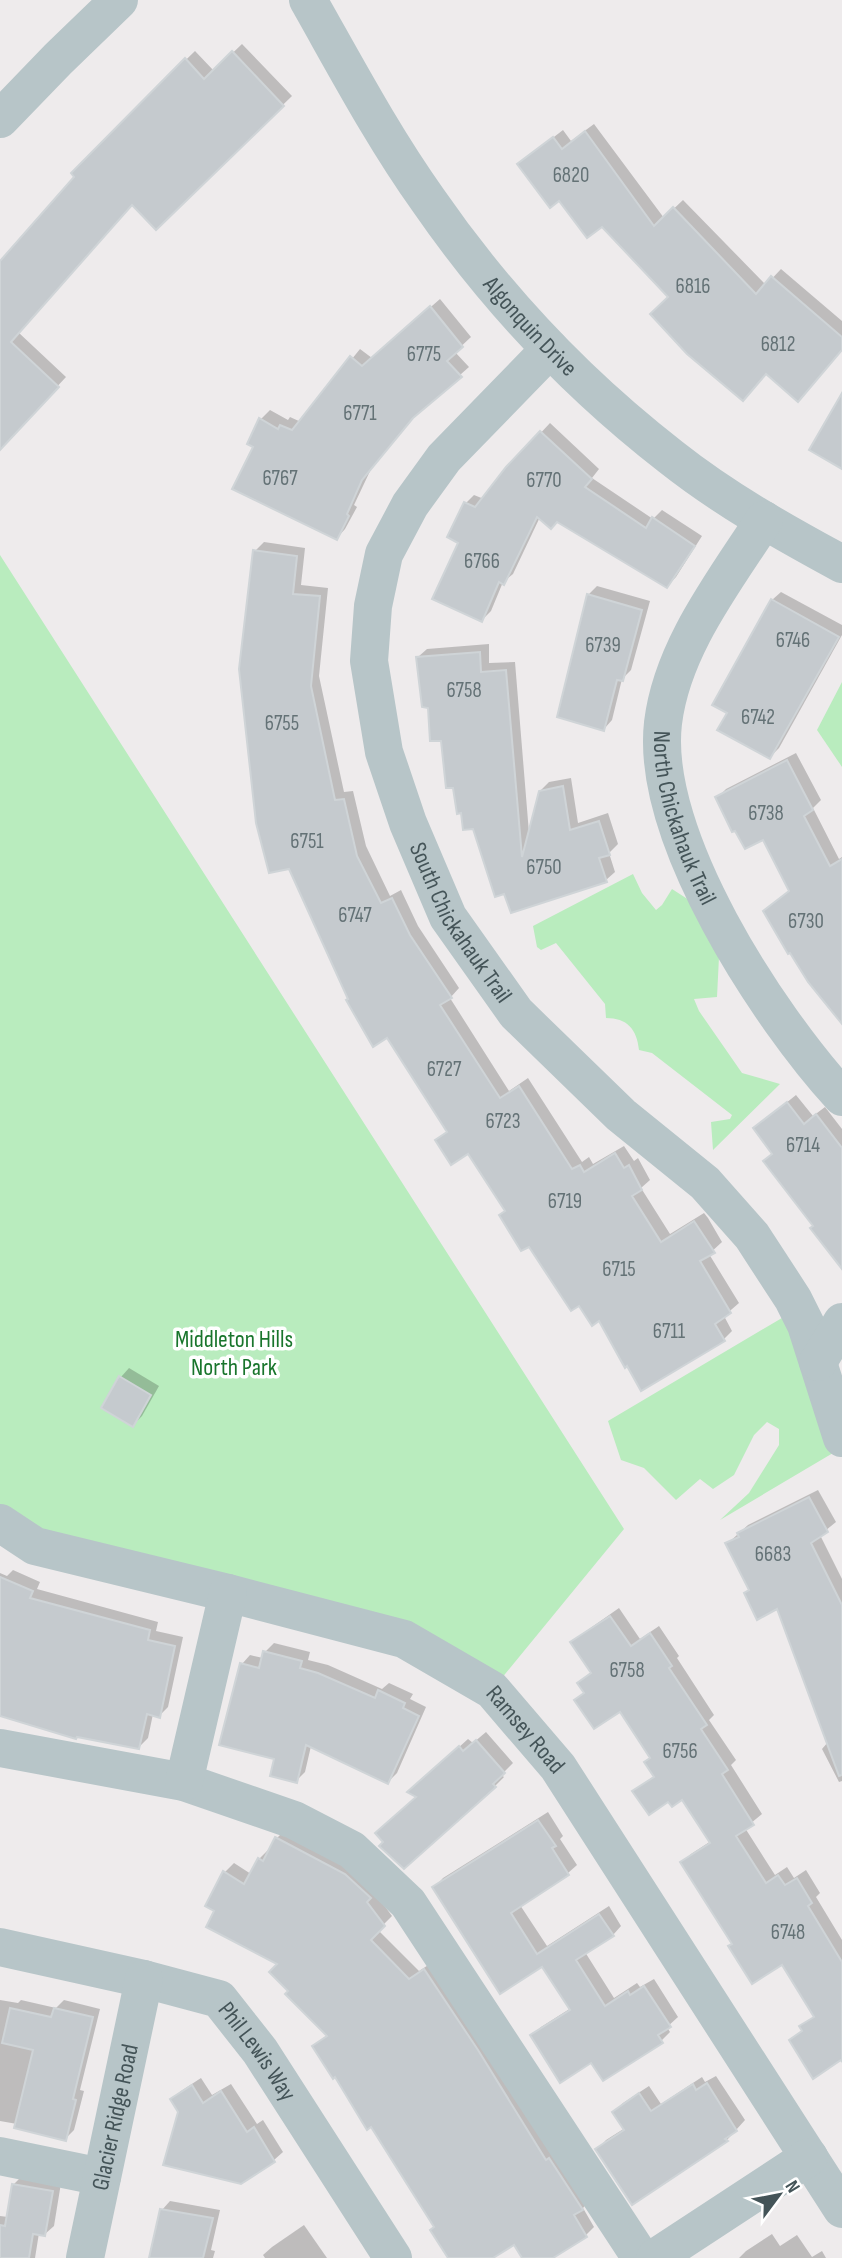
<svg xmlns="http://www.w3.org/2000/svg" width="842" height="2258" font-family="'Sofia Sans Condensed',sans-serif">
<rect width="100%" height="100%" fill="#eeebec"/>
<g fill="#b9ecbe">
<polygon points="0,555 624,1529 492,1690 404,1639 0,1523"/>
<polygon points="842,682 842,767 817,730"/>
<path d="M633 874 642 893 656 910 662 905 672 889 689 900 719 957 717 997 694 999 699 1011 742 1073 780 1084 713 1150 711 1122 730 1119 732 1115 652 1053 639 1050C637 1029 627 1018 606 1018L605 1004 556 943 541 950 537 947 533 926Z"/>
<polygon points="787,1315 833,1453 720,1520 749,1493 779,1445 779,1429 767,1422 754,1435 734,1475 713,1489 700,1479 676,1500 644,1468 621,1460 608,1421"/>
</g>
<g fill="#0003">
<polygon points="242,44 292,96 156,228 132,203 18,332 66,377 0,448 0,263 155,90 195,51 214,71"/>
<polygon points="594,124 664,218 683,200 766,285 781,269 842,321 842,349 671,297 602,225 560,199 519,164 563,130 571,141"/>
<polygon points="440,299 471,337 455,352 469,367 418,412 371,469 354,505 357,507 345,529 337,538 255,446 261,419 270,410 288,420 290,417 301,422 360,349 372,358"/>
<polygon points="550,423 599,469 592,478 653,519 662,510 702,536 676,577 667,586 557,520 540,517 513,574 503,582 491,611 482,620 460,542 466,503 474,495 484,499 508,468"/>
<polygon points="264,542 305,548 301,585 328,588 319,676 344,792 353,791 366,846 390,896 401,890 418,926 459,988 450,998 509,1091 528,1078 582,1162 589,1157 593,1164 624,1146 634,1161 638,1158 650,1180 641,1188 670,1234 704,1213 708,1218 722,1242 709,1254 739,1303 724,1316 732,1331 724,1339 599,1319 507,1210 469,1152 437,1140 448,1130 388,1036 255,551"/>
<polygon points="597,586 650,601 631,670 622,679 612,720 604,729 588,595"/>
<polygon points="781,592 842,625 842,635 779,748 770,757 729,713 772,600"/>
<polygon points="489,644 489,663 515,662 529,833 540,791 549,782 571,778 578,823 608,813 618,844 609,853 615,872 606,880 505,892 429,706 418,657 427,649"/>
<polygon points="796,753 821,800 813,808 839,859 842,857 842,1021 790,890 764,837 717,798 726,789"/>
<polygon points="796,1095 813,1116 825,1107 842,1129 842,1247 815,1225 774,1153 755,1128"/>
<polygon points="129,1368 159,1386 142,1416 133,1425 121,1377"/>
<polygon points="818,1490 836,1522 820,1535 842,1579 842,1781 839,1782 822,1749 828,1742 778,1607 750,1589 727,1544 748,1525"/>
<polygon points="13,1570 40,1582 37,1589 158,1622 156,1631 183,1637 168,1707 159,1716 153,1714 148,1738 139,1747 0,1709 0,1573 7,1576"/>
<polygon points="619,1608 640,1639 659,1626 679,1656 677,1658 714,1715 709,1720 736,1760 731,1765 762,1814 745,1828 775,1875 787,1867 794,1878 806,1870 820,1893 816,1897 842,1940 842,2058 791,2040 803,2029 802,2027 815,2015 782,1963 734,1943 682,1863 691,1854 711,1841 683,1798 668,1800 635,1791 655,1775 651,1757 620,1709 576,1700 585,1692 579,1683 592,1671 573,1642 582,1634"/>
<polygon points="274,1643 310,1652 308,1660 328,1665 382,1689 389,1683 413,1694 410,1699 426,1707 397,1773 388,1782 311,1746 305,1772 296,1781 276,1758 242,1664 250,1655 263,1658 265,1652"/>
<polygon points="486,1732 513,1763 501,1775 504,1777 495,1786 404,1867 419,1796 418,1784 468,1739 473,1743"/>
<polygon points="548,1812 563,1836 560,1839 577,1865 568,1873 520,1905 547,1946 609,1906 621,1926 613,1935 585,1952 614,1998 637,1983 640,1987 654,1979 678,2017 667,2027 670,2032 661,2041 592,2061 532,2036 541,2027 571,2008 542,1965 435,1887 443,1878"/>
<polygon points="286,1829 354,1865 392,1916 378,1930 419,1971 433,1962 591,2199 583,2208 594,2227 586,2235 549,2258 541,2258 514,2243 490,2258 450,2258 436,2227 372,2125 314,2046 327,2035 291,1991 280,1964 216,1910 225,1872 234,1863 251,1874 259,1859 268,1850 270,1851 277,1838"/>
<polygon points="0,2000 18,2003 21,2000 56,2008 64,2000 100,2009 80,2090 84,2091 74,2130 65,2139 17,2124 0,2121"/>
<polygon points="716,2076 745,2120 727,2140 633,2202 598,2149 606,2140 625,2128 614,2112 623,2103 649,2086 661,2104 702,2077 705,2082"/>
<polygon points="201,2078 212,2095 231,2084 257,2124 263,2120 283,2152 274,2160 241,2182 180,2112 172,2099 181,2091"/>
<polygon points="22,2176 61,2183 54,2226 45,2234 39,2233 35,2258 0,2258 0,2216 8,2217 13,2185"/>
<polygon points="170,2201 220,2210 211,2250 215,2251 213,2258 149,2258 153,2249 162,2210"/>
<polygon points="304,2225 327,2258 265,2258 263,2255 272,2247"/>
<polygon points="772,2234 780,2246 797,2235 812,2257 822,2251 826,2258 739,2258 746,2251"/>
</g>
<g fill="#c5cace" stroke="#cfd4d7" stroke-width="2">
<polygon points="232,51 284,106 156,230 132,205 11,342 59,387 0,450 0,261 74,177 71,173 185,58 204,79"/>
<polygon points="585,131 654,226 673,207 756,294 771,276 842,337 842,350 798,402 766,374 743,401 687,354 650,314 668,297 602,227 587,238 559,201 550,208 517,164 553,137 562,149"/>
<polygon points="430,306 463,347 447,361 462,377 413,418 362,480 347,514 349,516 337,540 232,489 253,447 247,444 259,418 278,429 280,425 292,430 350,356 362,366"/>
<polygon points="842,393 842,469 809,450"/>
<polygon points="540,431 592,479 585,487 646,528 652,517 695,546 667,588 557,522 551,529 537,517 504,585 499,582 482,622 432,599 458,543 447,537 464,502 475,507 506,467"/>
<polygon points="253,550 297,556 293,594 320,596 311,686 335,800 344,799 357,856 381,903 392,898 410,935 452,998 440,1005 500,1098 519,1086 572,1169 580,1165 584,1172 615,1153 624,1168 629,1165 642,1190 632,1196 661,1242 694,1221 715,1253 700,1261 731,1313 715,1324 725,1341 641,1391 627,1366 625,1368 599,1321 592,1326 579,1306 571,1311 529,1247 521,1251 499,1215 505,1211 468,1154 451,1165 435,1140 447,1132 387,1038 373,1047 346,1000 348,999 289,869 269,873 256,823 239,669"/>
<polygon points="587,594 642,610 623,681 617,680 604,731 557,717"/>
<polygon points="771,599 839,637 770,759 717,730 727,713 712,705"/>
<polygon points="480,652 481,672 506,670 522,857 539,791 563,786 570,830 599,821 610,855 599,858 607,882 511,913 504,894 495,897 473,829 463,830 461,813 457,814 453,788 446,788 441,741 430,741 428,708 422,707 416,657"/>
<polygon points="787,760 813,810 804,816 830,866 842,859 842,1024 808,982 790,953 788,954 763,911 789,891 763,840 745,849 735,831 732,832 715,797"/>
<polygon points="787,1102 804,1124 816,1114 842,1148 842,1269 810,1228 813,1226 763,1161 772,1154 753,1128"/>
<polygon points="119,1376 151,1395 133,1427 101,1408"/>
<polygon points="809,1497 828,1532 811,1543 842,1605 842,1775 839,1776 777,1609 757,1620 744,1593 749,1590 725,1543 739,1537 737,1533"/>
<polygon points="0,1577 33,1591 30,1598 150,1630 148,1640 175,1646 160,1718 147,1714 139,1749 77,1737 76,1739 0,1716"/>
<polygon points="610,1616 631,1646 650,1633 672,1666 669,1668 707,1725 701,1729 728,1770 722,1774 754,1825 736,1836 766,1883 778,1875 785,1885 797,1878 812,1903 808,1906 842,1962 842,2062 841,2060 813,2079 789,2040 802,2031 799,2026 814,2017 782,1965 752,1984 728,1946 732,1944 680,1862 710,1843 682,1800 672,1807 668,1802 649,1815 632,1791 654,1777 644,1762 650,1758 620,1712 594,1729 574,1700 584,1693 577,1683 591,1673 570,1642"/>
<polygon points="263,1651 302,1661 300,1668 318,1673 375,1698 378,1690 405,1703 403,1708 419,1716 388,1784 306,1745 297,1783 270,1776 274,1759 219,1745 240,1663 259,1668"/>
<polygon points="476,1740 505,1773 493,1784 496,1787 404,1869 379,1846 383,1842 375,1833 416,1797 407,1792 459,1746 463,1751"/>
<polygon points="538,1820 556,1846 552,1848 569,1875 511,1913 537,1954 599,1914 614,1936 576,1960 605,2006 628,1991 630,1995 644,1986 671,2027 658,2035 663,2043 603,2081 591,2063 560,2083 530,2035 570,2010 542,1967 500,1994 432,1887"/>
<polygon points="275,1837 345,1874 371,1898 367,1902 385,1926 371,1940 409,1979 424,1969 478,2050 546,2160 549,2158 583,2210 574,2215 587,2237 553,2258 522,2258 514,2245 493,2258 448,2258 430,2230 434,2227 371,2127 367,2130 335,2077 333,2079 312,2046 327,2036 285,1994 288,1991 269,1972 277,1964 206,1927 214,1911 205,1906 223,1871 244,1884 258,1858 263,1861"/>
<polygon points="10,2008 51,2017 54,2008 93,2017 73,2099 76,2100 66,2141 14,2128 33,2050 2,2043"/>
<polygon points="707,2083 737,2131 725,2139 728,2141 632,2205 595,2149 624,2130 612,2112 639,2093 651,2111 693,2084 696,2090"/>
<polygon points="192,2085 203,2103 221,2091 247,2132 254,2127 275,2162 241,2184 163,2165 178,2112 170,2099"/>
<polygon points="12,2184 53,2191 45,2236 33,2234 29,2258 0,2258 0,2225 5,2226"/>
<polygon points="160,2209 213,2218 203,2258 149,2258"/>
</g>
<g fill="none" stroke-linecap="round" stroke-linejoin="round">
<g stroke="#b7c5c8" stroke-width="38">
<path id="s1" d="M308 0C346 67 383 137 428 200 495 297 578 385 671 457 724 499 783 532 842 564"/>
<polyline points="0,119 58,59 119,0"/>
<path id="s2" d="M550 349 444 458 410 505 384 554 373 606 369 661 384 752 408 823 448 917 516 1013 621 1115 705 1183 752 1236 793 1299 806 1325 842 1438"/>
<path id="s3" d="M764 520C724 582 672 648 663 723 650 837 768 1016 842 1097"/>
<polyline points="818,1362 842,1322"/>
<path id="s4" d="M0 1523 35 1546 228 1593 404 1639 492 1690 558 1767 842 2209"/>
<polyline points="0,1748 184,1782 294,1820 352,1850 408,1903 641,2258"/>
<polyline points="184,1782 228,1593"/>
<path id="s5" d="M0 1947 144 1979 219 1999 260 2051 393 2258"/>
<polyline points="0,2156 102,2177"/>
<path id="s6" d="M85 2258 144 1979"/>
<polyline points="655,2258 809,2157"/>
</g>
</g>
<g text-anchor="middle" dominant-baseline="central" stroke-width="7" stroke-linejoin="round" paint-order="stroke">
<g font-size="21" fill="#647276">
<text x="571" y="175">6820</text>
<text x="693" y="286">6816</text>
<text x="778" y="344">6812</text>
<text x="424" y="354">6775</text>
<text x="360" y="413">6771</text>
<text x="280" y="478">6767</text>
<text x="544" y="480">6770</text>
<text x="482" y="561">6766</text>
<text x="793" y="640">6746</text>
<text x="603" y="645">6739</text>
<text x="464" y="690">6758</text>
<text x="758" y="717">6742</text>
<text x="282" y="723">6755</text>
<text x="766" y="813">6738</text>
<text x="307" y="841">6751</text>
<text x="544" y="867">6750</text>
<text x="355" y="915">6747</text>
<text x="806" y="921">6730</text>
<text x="444" y="1069">6727</text>
<text x="503" y="1121">6723</text>
<text x="803" y="1145">6714</text>
<text x="565" y="1201">6719</text>
<text x="619" y="1269">6715</text>
<text x="669" y="1331">6711</text>
<text x="773" y="1554">6683</text>
<text x="627" y="1670">6758</text>
<text x="680" y="1751">6756</text>
<text x="788" y="1932">6748</text>
</g>
<g font-size="24" fill="#445458" stroke="#fff">
<text stroke="none"><textPath href="#s1" startOffset="396">Algonquin Drive</textPath></text>
<text stroke="none"><textPath href="#s3" startOffset="327">North Chickahauk Trail</textPath></text>
<text stroke="none"><textPath href="#s2" startOffset="654">South Chickahauk Trail</textPath></text>
<text stroke="none"><textPath href="#s4" startOffset="576">Ramsey Road</textPath></text>
<text stroke="none"><textPath href="#s5" startOffset="290">Phil Lewis Way</textPath></text>
<text stroke="none"><textPath href="#s6" startOffset="144">Glacier Ridge Road</textPath></text>
</g>
<g font-size="24" fill="#19752c" stroke="#fff">
<text x="234" y="1339">Middleton Hills<tspan x="234" dy="28">North Park</tspan></text>
</g>
</g>
<g transform="translate(779 2195) rotate(58)" stroke="#ffffff" stroke-width="5" paint-order="stroke">
<path d="M0-5L12 26L0 18L-12 26Z" fill="#445458"/>
<text y="-10" font-size="19" font-weight="bold" text-anchor="middle" fill="#445458">N</text>
</g>
</svg>
